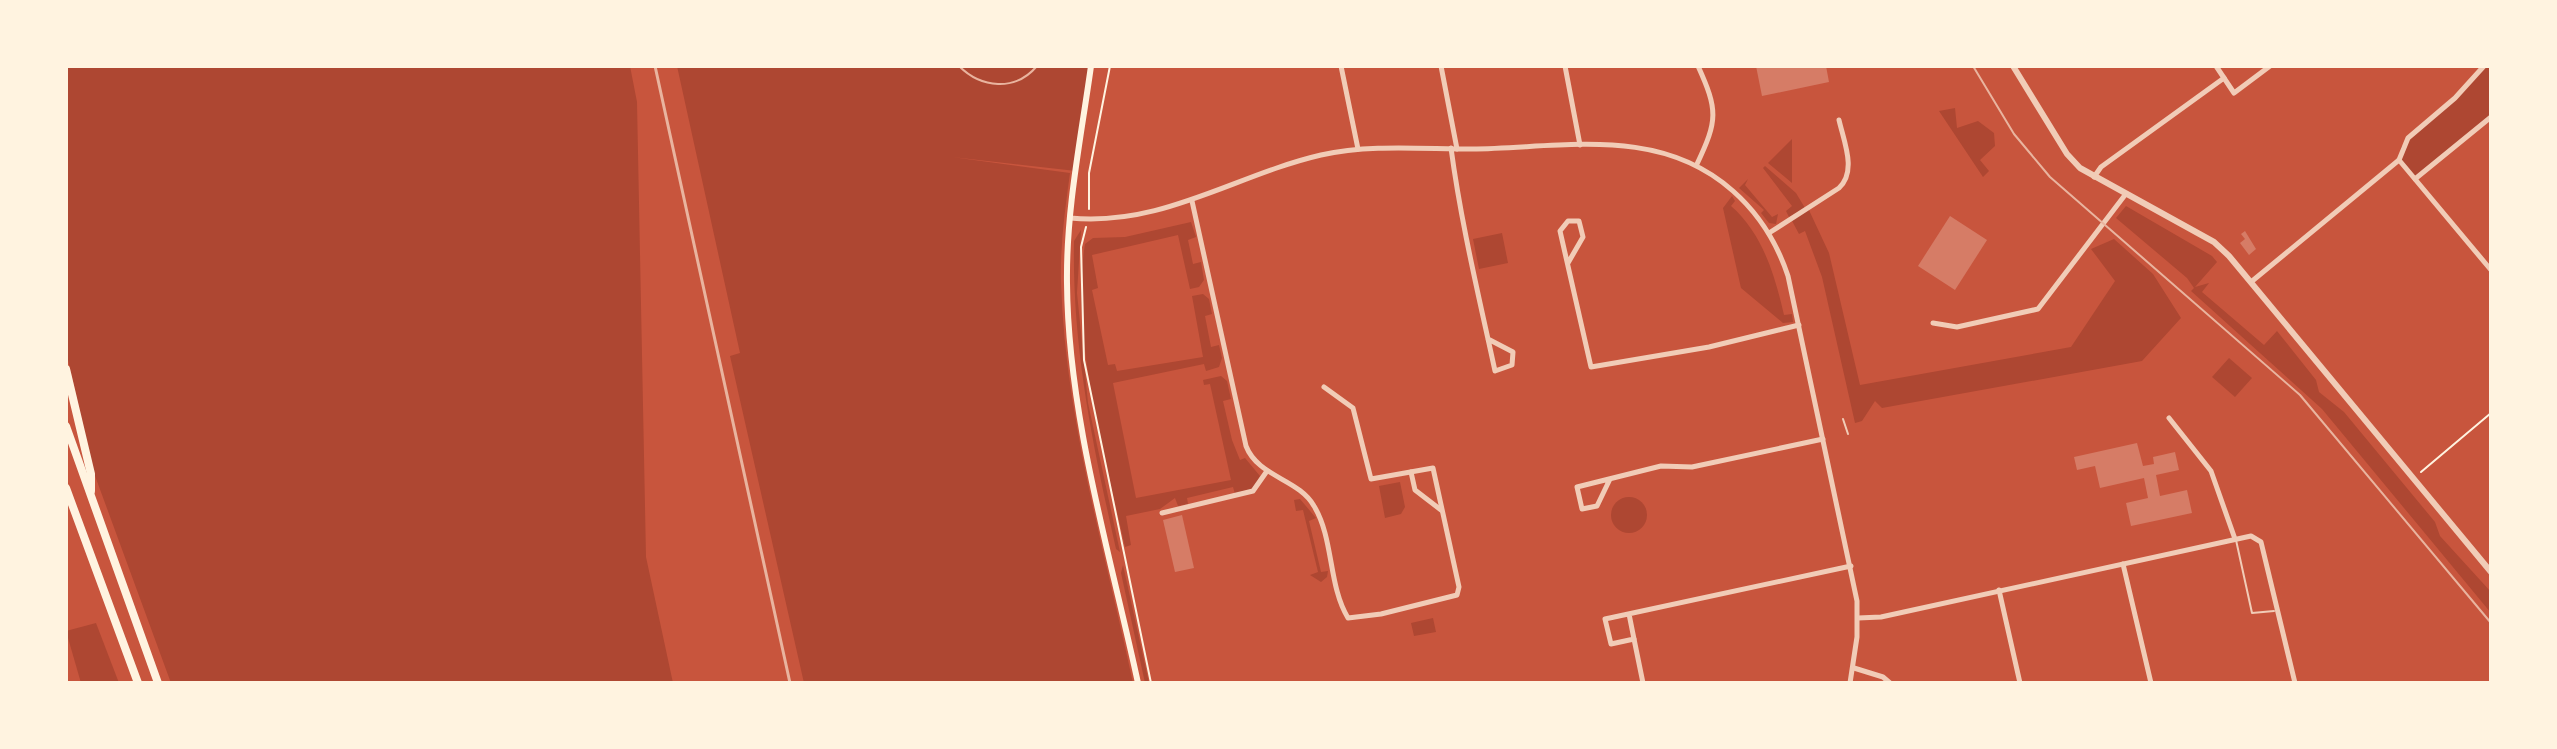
<svg xmlns="http://www.w3.org/2000/svg" width="2557" height="749" font-family="'Asap Condensed',sans-serif">
<rect width="100%" height="100%" fill="#c8553d"/>
<g fill="#ae4732">
<polygon points="66,66 630,66 637,102 646,557 673,683 171,683 94,473 66,351"/>
<path d="M677 66H1091L1076 171 952 157 1070 173C1065 209 1060 246 1061 282 1065 418 1105 551 1133 683H804L730 356 740 353Z"/>
<polygon points="2484,66 2491,66 2491,117 2415,179 2399,160 2401,147"/>
<polygon points="1955,108 1957,128 1978,121 1994,133 1995,146 1980,160 1989,171 1983,177 1939,111"/>
<polygon points="1792,139 1792,183 1768,163"/>
<polygon points="1765,166 1796,193 1805,208 1789,217 1786,211 1792,206 1763,168"/>
<polygon points="1748,179 1745,185 1772,217 1778,214 1776,224 1769,223 1761,213 1764,210 1739,188"/>
<path d="M1732 196 1735 201 1731 206C1763 234 1775 276 1784 315L1792 314 1793 322 1783 323 1741 288 1723 208Z"/>
<polygon points="2126,206 2212,256 2217,262 2195,287 2209,283 2202,292 2264,345 2277,331 2316,380 2319,392 2344,412 2435,522 2440,536 2491,592 2491,613 2322,409 2191,291 2194,288 2187,278 2116,218"/>
<polygon points="1808,208 1829,253 1860,385 2071,347 2115,281 2091,249 2114,239 2153,274 2181,318 2142,361 1882,408 1875,401 1862,421 1855,423 1822,277 1805,231 1799,234 1791,219"/>
<path d="M1191 222 1196 237 1188 240 1193 264 1201 262 1204 280 1199 287 1190 289 1178 235 1092 255 1098 288 1092 290 1108 365 1115 364 1117 371 1203 357 1192 296 1203 294 1209 299 1212 314 1205 316 1211 347 1219 345 1222 358 1219 367 1206 371 1204 364 1113 383 1136 498 1231 480 1210 384 1204 385 1203 380 1221 376 1227 381 1231 399 1223 401 1232 440 1240 460 1245 458 1260 476 1254 488 1235 494 1233 487 1187 498 1188 504 1178 506 1175 498 1160 509 1126 516 1131 545 1125 547C1105 456 1070 336 1085 244L1093 238 1125 237Z"/>
<path d="M1081 230 1077 293 1088 403 1120 552 1116 549C1093 446 1072 348 1074 241Z"/>
<polygon points="1502,233 1508,263 1479,269 1473,239"/>
<polygon points="2229,358 2252,378 2235,397 2212,377"/>
<polygon points="1400,482 1405,507 1401,514 1385,518 1379,486"/>
<circle cx="1629" cy="515" r="18"/>
<polygon points="1300,499 1316,518 1309,521 1321,572 1328,571 1327,577 1321,582 1310,575 1318,572 1303,510 1296,511 1294,500"/>
<polygon points="1123,565 1149,683 1145,683 1121,573"/>
<polygon points="1433,618 1436,632 1414,636 1411,623"/>
<polygon points="96,623 119,683 81,683 66,631"/>
</g>
<g fill="#d67c66">
<polygon points="1756,66 1826,66 1829,82 1762,96"/>
<polygon points="1950,216 1987,240 1955,290 1918,266"/>
<polygon points="2245,231 2256,249 2249,255 2240,243 2245,239 2241,234"/>
<polygon points="2137,443 2143,466 2154,464 2153,457 2175,452 2179,470 2156,475 2160,496 2187,490 2192,513 2131,526 2126,503 2148,498 2144,478 2100,488 2095,466 2077,470 2074,457"/>
<polygon points="1182,515 1194,568 1175,572 1163,520"/>
</g>
<g fill="none" stroke-linecap="round" stroke-linejoin="round">
<g stroke="#fff3e0" stroke-width="2">
<polyline points="1089,209 1089,173 1110,66"/>
<polyline points="1086,227 1081,247 1084,360 1151,683"/>
<polyline points="2421,472 2491,413"/>
</g>
<g stroke="#f1ccb7" stroke-width="2">
<polyline points="1843,419 1848,434"/>
<polyline points="2236,540 2252,613 2274,611"/>
</g>
<g stroke="#f1ccb7" stroke-width="5">
<polyline points="1341,66 1358,149"/>
<polyline points="1441,66 1457,149"/>
<polyline points="1565,66 1580,145"/>
<polyline points="2216,66 2224,78"/>
<path d="M1451 148C1461 223 1479 297 1495 371L1512 365 1513 352 1488 339"/>
<polyline points="2399,160 2491,270"/>
<path d="M1697 164C1718 120 1718 110 1698 66"/>
<polyline points="2094,177 2101,167 2224,78 2234,93 2270,66"/>
<polyline points="2415,179 2491,117"/>
<path d="M1192 201 1246 446C1258 477 1299 479 1314 506 1334 539 1328 585 1348 618L1381 614 1457 595 1459 587 1433 468 1371 479 1353 408 1324 387"/>
<path d="M1070 218C1162 227 1235 175 1321 155 1370 144 1422 149 1472 149 1563 148 1659 125 1733 191 1759 214 1777 243 1788 276L1857 601V637L1850 683"/>
<path d="M1769 233 1839 188C1857 171 1844 142 1839 120"/>
<polyline points="1568,263 1583,237 1579,221 1568,221 1560,231 1591,367 1709,347 1799,325"/>
<polyline points="2251,282 2399,160 2408,138 2455,98 2484,66"/>
<polyline points="1933,323 1957,327 2038,309 2125,195"/>
<polyline points="2169,418 2211,471 2235,539"/>
<polyline points="1411,472 1415,490 1441,510"/>
<polyline points="1610,479 1597,506 1582,509 1577,487 1661,466 1692,467 1823,439"/>
<polyline points="1162,513 1253,491 1267,471"/>
<polyline points="2123,564 2151,683"/>
<polyline points="1999,590 2020,683"/>
<polyline points="1629,614 1634,639 1611,644 1605,619 1851,566"/>
<polyline points="1858,618 1881,617 2251,536 2261,542 2295,683"/>
<polyline points="1634,639 1643,683"/>
<polyline points="1854,668 1883,677 1890,683"/>
</g>
<polyline stroke="#f1ccb7" stroke-width="6" points="2013,66 2067,154 2080,168 2214,242 2229,256 2491,572"/>
<path stroke="#fff3e0" stroke-width="6" d="M1091 66C1081 138 1066 210 1067 283 1068 416 1110 553 1138 683"/>
<g stroke="#fff3e0" stroke-width="8">
<polyline points="66,369 91,474 91,491"/>
<polyline points="66,426 158,683"/>
<polyline points="66,488 138,683"/>
</g>
<g stroke="#e9b49f" stroke-width="2">
<path d="M959 66C981 88 1015 92 1037 66"/>
<polyline points="1973,66 2014,134 2050,177 2300,395 2491,623"/>
</g>
<polyline stroke="#e9b49f" stroke-width="3" points="655,66 790,683"/>
</g>
<rect width="2557" height="749" fill="none" stroke="#fff3e0" stroke-width="136"/>
</svg>
